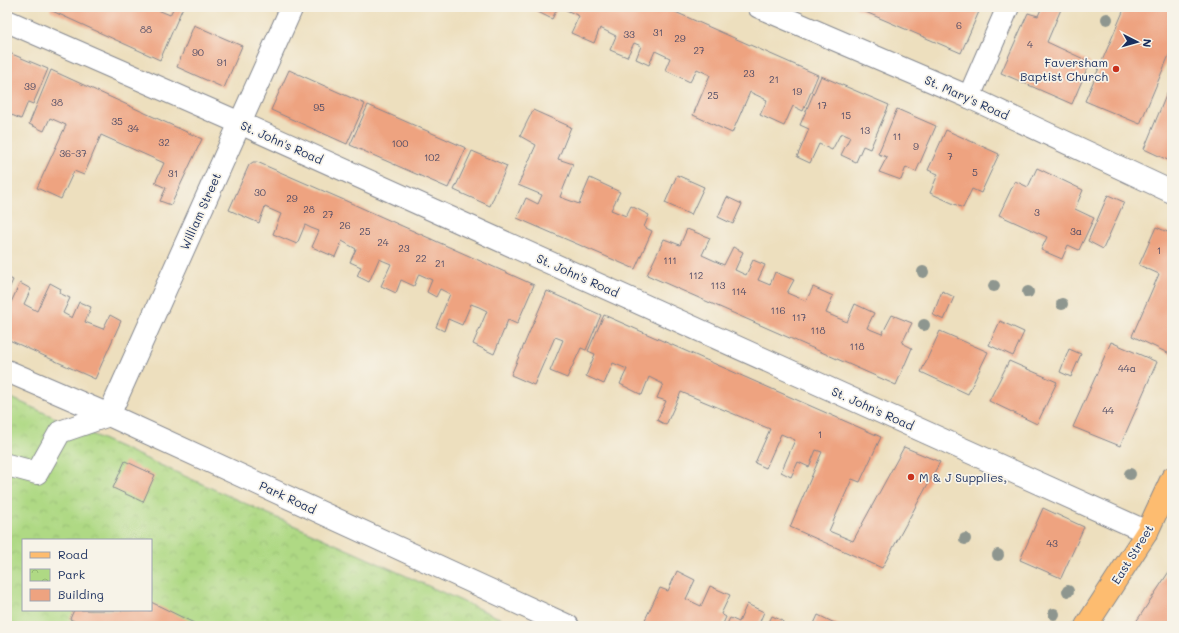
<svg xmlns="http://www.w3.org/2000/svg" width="1179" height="633" font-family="Mali,sans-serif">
<defs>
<pattern id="park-crowns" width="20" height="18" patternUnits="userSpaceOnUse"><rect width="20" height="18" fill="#afd984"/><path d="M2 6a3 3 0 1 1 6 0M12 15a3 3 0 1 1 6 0" fill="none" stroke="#96bb74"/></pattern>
</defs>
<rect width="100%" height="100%" fill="#f7f3e8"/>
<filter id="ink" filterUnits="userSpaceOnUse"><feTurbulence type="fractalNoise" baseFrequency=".025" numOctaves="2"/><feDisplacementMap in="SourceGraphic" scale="8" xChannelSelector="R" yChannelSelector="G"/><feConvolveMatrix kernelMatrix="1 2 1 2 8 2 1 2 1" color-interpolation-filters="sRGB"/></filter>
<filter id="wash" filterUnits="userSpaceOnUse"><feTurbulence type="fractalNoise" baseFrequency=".012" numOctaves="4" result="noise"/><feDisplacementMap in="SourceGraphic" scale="16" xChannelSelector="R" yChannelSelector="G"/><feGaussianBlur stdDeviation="0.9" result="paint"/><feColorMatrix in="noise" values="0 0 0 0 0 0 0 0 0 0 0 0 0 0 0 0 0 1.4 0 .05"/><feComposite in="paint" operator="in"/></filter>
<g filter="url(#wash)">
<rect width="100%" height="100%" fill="#eddfbe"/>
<path fill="url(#park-crowns)" stroke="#658471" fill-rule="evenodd" d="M7 396 517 626H7ZM23 540H151V610H23Z"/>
<g id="blocks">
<g fill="#eea380">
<polygon points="51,7 160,7 158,10 170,15 174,7 183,7 160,60 50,10"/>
<polygon points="528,7 558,7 552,19"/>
<polygon points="560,7 664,7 818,75 803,111 793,106 784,126 760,115 767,100 750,92 732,133 693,115 710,75 697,69 690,82 665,70 670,58 655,51 649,65 636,59 641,46 634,43 627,57 610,50 616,36 600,28 594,43 571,33 579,16"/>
<polygon points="854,7 981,7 961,53"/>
<polygon points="1042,7 1062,7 1047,42 1090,62 1072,104 1001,73 1028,13 1038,16"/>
<polygon points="1125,7 1172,7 1172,48 1140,124 1085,101"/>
<polygon points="194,25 242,46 224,88 177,67"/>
<polygon points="7,52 48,69 33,104 28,102 21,119 7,113"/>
<polygon points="51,70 202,139 171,205 160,201 166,188 155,183 164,163 101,135 84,175 74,171 61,199 37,188 66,125 50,118 44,131 29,124"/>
<polygon points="289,70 365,104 347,144 271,110"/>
<polygon points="821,76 889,105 870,149 863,146 856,162 841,155 850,137 841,133 832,150 819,144 810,163 797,157 809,129 800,125"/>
<polygon points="1172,81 1172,162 1144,149"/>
<polygon points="368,105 466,148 448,188 350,145"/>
<polygon points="897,109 936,126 916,172 906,167 901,180 879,172 887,157 878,154"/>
<polygon points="533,110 571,127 558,159 573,164 560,197 579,204 590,178 620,192 611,210 626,216 631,206 649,215 644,227 652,231 635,269 517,218 526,198 538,204 542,195 518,185 536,145 520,136"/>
<polygon points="946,130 999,154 981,193 972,189 963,208 930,193 938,174 928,170"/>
<polygon points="472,151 507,166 490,206 454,190"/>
<polygon points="253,162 257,162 344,200 534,285 517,324 508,320 494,354 473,344 487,311 479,307 471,304 462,325 448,319 444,331 436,327 450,294 440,289 436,297 427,292 432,280 419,274 414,286 401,280 396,293 381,286 391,264 379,259 369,282 357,276 361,267 350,262 356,249 342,241 335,257 312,247 319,231 311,228 305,225 297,244 273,234 281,214 265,207 259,223 229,210 249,165"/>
<polygon points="1037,168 1083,190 1075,209 1094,218 1079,250 1068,245 1062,259 1041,250 1047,237 999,215 1015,181 1028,187"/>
<polygon points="677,175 704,187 691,215 665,203"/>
<polygon points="1108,195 1124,202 1103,249 1088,241"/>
<polygon points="727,197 742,204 733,224 718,217"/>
<polygon points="1156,227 1172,234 1172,355 1132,336 1159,274 1139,265"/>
<polygon points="687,229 710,238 702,255 724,265 733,247 743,252 735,270 746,275 753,260 765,265 758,280 770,285 775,272 794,280 787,293 806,301 813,287 833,296 826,313 847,322 855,304 874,313 867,328 882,334 892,315 912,323 902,343 912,348 896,385 647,275 664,239 680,245"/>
<polygon points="7,277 13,280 7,293"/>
<polygon points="20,283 31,289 24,304 37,311 50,283 61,289 59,293 70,298 63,313 72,318 79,302 91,307 85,322 103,329 110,315 121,321 95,379 7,339 7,311"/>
<polygon points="547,291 601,315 586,350 581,348 567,378 550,371 563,340 555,337 534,385 511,375"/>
<polygon points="942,291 954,297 944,320 933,315"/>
<polygon points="604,315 881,437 860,482 852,479 829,531 853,541 904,447 940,462 882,568 790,527 822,452 816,450 809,467 798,462 791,477 781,472 795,440 781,434 766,468 755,463 770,429 681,392 666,425 657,420 666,401 657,398 663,384 649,377 642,395 620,384 627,369 613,363 604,384 586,376 595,354 588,351"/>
<polygon points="1000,321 1024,332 1013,356 989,345"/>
<polygon points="940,331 988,352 968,394 921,372"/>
<polygon points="1111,342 1157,362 1120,446 1073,427"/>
<polygon points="1069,349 1081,354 1071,377 1060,372"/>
<polygon points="1009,361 1057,382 1037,424 989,401"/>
<polygon points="125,461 155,475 143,502 113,488"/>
<polygon points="1043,508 1084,527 1061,578 1020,560"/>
<polygon points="1172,567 1172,626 1133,626 1140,616"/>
<polygon points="677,571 695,580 686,599 701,606 710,586 730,595 721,614 726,617 722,626 648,626 643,624 660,588 668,591"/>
<polygon points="151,602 194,623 192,626 84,626 70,619 74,610 151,610"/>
<polygon points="747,604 764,612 758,626 726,626 730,618 739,622"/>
<polygon points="818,615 841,626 813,626"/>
<polygon points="772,616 783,621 781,626 767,626"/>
</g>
</g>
</g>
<g filter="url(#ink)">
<use href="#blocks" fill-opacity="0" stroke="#84878e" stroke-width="1"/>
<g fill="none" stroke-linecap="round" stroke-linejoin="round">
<g stroke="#84878e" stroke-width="24">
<g id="minor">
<polyline points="759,7 969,97 1172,192"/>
<polyline points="7,21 240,123 1147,532"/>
<polyline points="969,97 1008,7"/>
<polyline points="7,371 109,415 568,626"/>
<polyline points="7,465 37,473 60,432 109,415 292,7"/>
</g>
</g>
<g stroke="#84878e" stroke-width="24">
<polyline id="major" points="1086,626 1147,532 1172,478"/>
</g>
<use href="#minor" stroke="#fff" stroke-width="22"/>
<use href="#major" stroke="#fdbc6f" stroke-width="22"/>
</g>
<g fill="#8e968f">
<circle cx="1107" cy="19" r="6"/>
<circle cx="923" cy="272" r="6"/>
<circle cx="994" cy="286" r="6"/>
<circle cx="1028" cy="292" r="6"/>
<circle cx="1062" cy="304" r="6"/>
<circle cx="924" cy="325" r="6"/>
<circle cx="1130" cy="474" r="6"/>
<circle cx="965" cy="539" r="6"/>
<circle cx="998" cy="555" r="6"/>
<circle cx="1068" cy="591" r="6"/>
<circle cx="1054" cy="614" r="6"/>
</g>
</g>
<g fill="#c8321e" stroke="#f7f3e8" stroke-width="1.5">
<circle cx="1116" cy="69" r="4"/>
<circle cx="911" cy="477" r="4"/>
</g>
<g text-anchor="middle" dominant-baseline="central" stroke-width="3.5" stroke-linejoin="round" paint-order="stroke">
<g font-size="10" fill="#504c66">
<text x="959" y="25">6</text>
<text x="146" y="29">88</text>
<text x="658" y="32">31</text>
<text x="629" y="34">33</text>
<text x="680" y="38">29</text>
<text x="1030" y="44">4</text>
<text x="699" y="50">27</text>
<text x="198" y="52">90</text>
<text x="222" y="62">91</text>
<text x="749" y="73">23</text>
<text x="774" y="79">21</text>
<text x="30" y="86">39</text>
<text x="797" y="91">19</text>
<text x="713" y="95">25</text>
<text x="57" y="102">38</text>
<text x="822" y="105">17</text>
<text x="319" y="107">95</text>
<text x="846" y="115">15</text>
<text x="117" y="121">35</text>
<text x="133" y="128">34</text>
<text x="865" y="130">13</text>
<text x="897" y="136">11</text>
<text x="164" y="142">32</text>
<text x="400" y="143">100</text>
<text x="916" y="146">9</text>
<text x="73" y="153">36-37</text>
<text x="950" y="156">7</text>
<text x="432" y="157">102</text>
<text x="975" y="172">5</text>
<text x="173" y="173">31</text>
<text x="260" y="192">30</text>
<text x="292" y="198">29</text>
<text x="309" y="209">28</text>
<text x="1037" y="212">3</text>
<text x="328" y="214">27</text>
<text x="345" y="225">26</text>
<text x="365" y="231">25</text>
<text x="1076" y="231">3a</text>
<text x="383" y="242">24</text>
<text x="404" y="248">23</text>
<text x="1159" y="250">1</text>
<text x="421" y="258">22</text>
<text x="670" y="260">111</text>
<text x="440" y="263">21</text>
<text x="696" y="275">112</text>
<text x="718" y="285">113</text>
<text x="739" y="291">114</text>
<text x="778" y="310">116</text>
<text x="799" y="317">117</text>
<text x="818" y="330">118</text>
<text x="857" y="346">118</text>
<text x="1127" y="368">44a</text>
<text x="1108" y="410">44</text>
<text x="820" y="434">1</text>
<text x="1052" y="543">43</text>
</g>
<g font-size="12" fill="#1b2f5e" stroke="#f7f3e8" text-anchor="end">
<text x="1108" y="62">Faversham<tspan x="1108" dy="14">Baptist Church</tspan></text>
<text x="919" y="477" text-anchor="start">M &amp; J Supplies,</text>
</g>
<g font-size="12" fill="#1b2f5e" stroke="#f7f3e8">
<text transform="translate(967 97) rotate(24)">St. Mary's Road</text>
<text transform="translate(282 142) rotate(24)">St. John's Road</text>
<text transform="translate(200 211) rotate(-66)">William Street</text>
<text transform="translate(578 275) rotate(24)">St. John's Road</text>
<text transform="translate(873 408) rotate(24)">St. John's Road</text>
<text transform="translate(288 497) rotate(25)">Park Road</text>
<text transform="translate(1132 554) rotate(-58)">East Street</text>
</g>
</g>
<rect width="1179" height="633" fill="none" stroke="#f7f3e8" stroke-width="24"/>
<rect x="22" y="539" width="130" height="72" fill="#f7f3e8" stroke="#9fa5b1"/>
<rect x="30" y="552" width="20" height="6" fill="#fdbc6f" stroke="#9fa5b1"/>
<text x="58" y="559" font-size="12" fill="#1b2f5e">Road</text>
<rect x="30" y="569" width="20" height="12" fill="url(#park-crowns)" stroke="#9fa5b1"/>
<text x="58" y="579" font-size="12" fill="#1b2f5e">Park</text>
<rect x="30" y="589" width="20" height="12" fill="#eea380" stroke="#9fa5b1"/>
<text x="58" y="599" font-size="12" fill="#1b2f5e">Building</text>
<g transform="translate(1137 42) rotate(96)" stroke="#f7f3e8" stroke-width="3" paint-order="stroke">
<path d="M0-3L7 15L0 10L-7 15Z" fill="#1b2f5e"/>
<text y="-6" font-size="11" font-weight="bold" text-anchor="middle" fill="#1b2f5e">N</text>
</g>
</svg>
